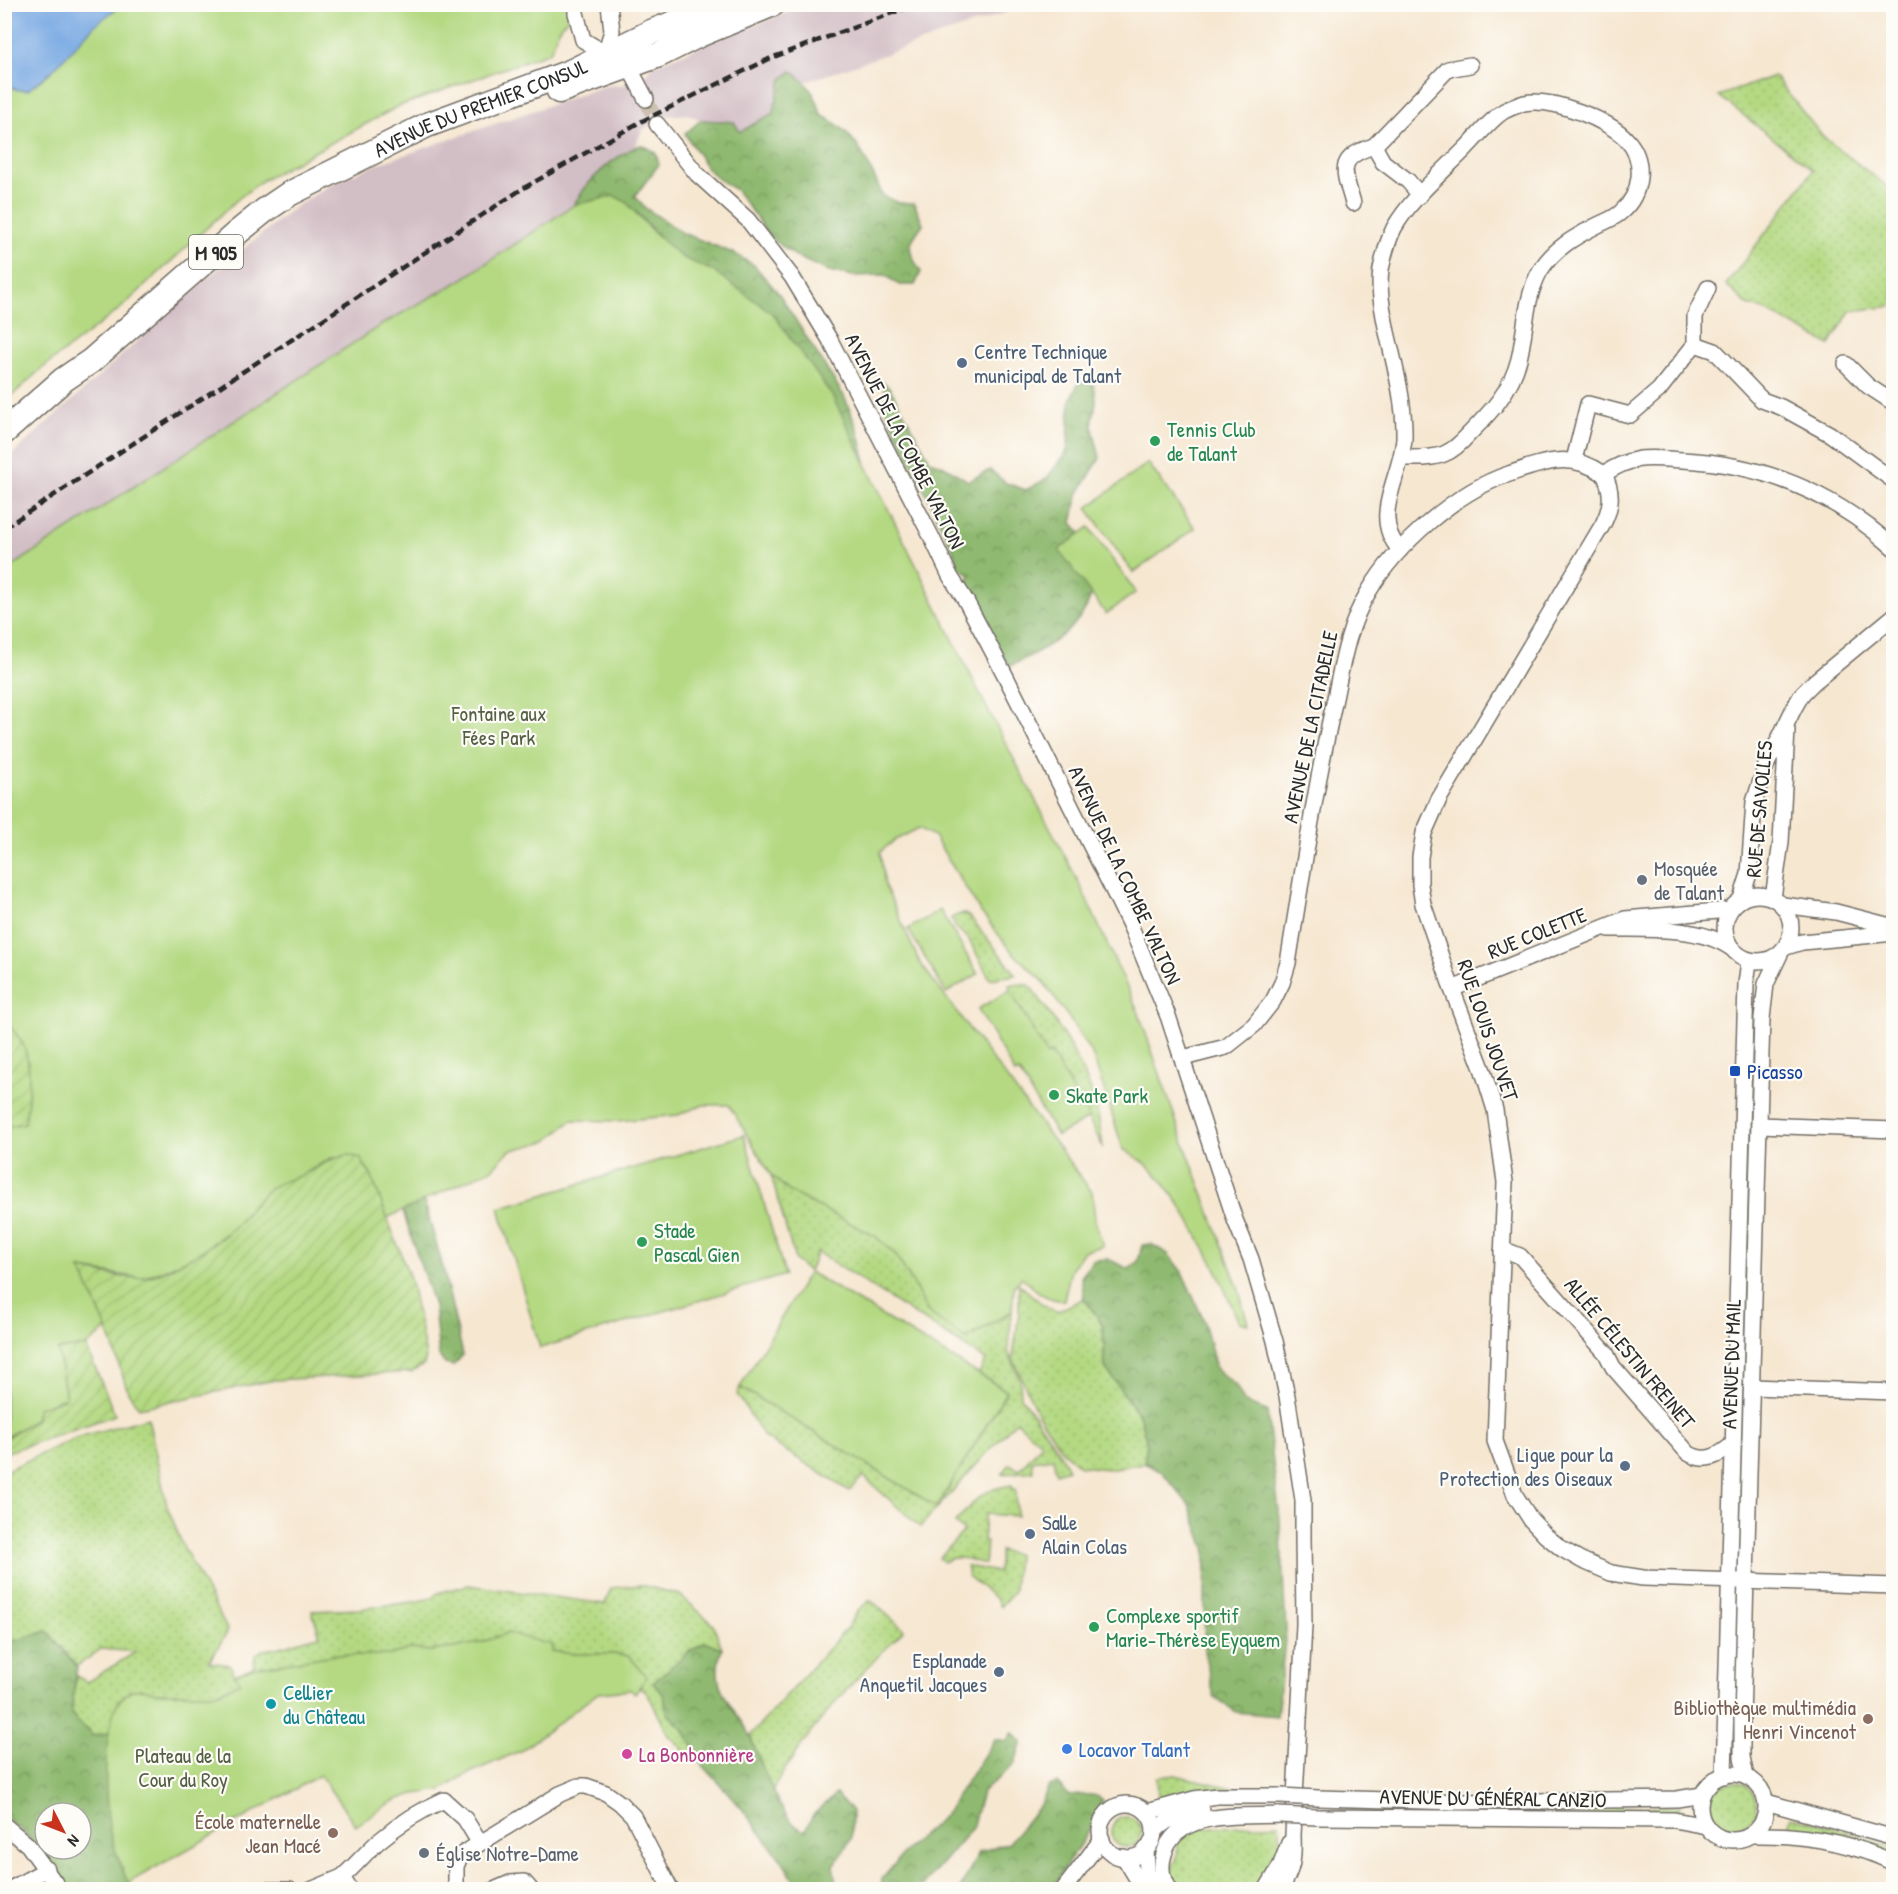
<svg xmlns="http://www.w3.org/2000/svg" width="1898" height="1894" font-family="'Patrick Hand',sans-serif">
<defs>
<pattern id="grass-dots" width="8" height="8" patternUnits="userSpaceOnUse" patternTransform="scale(1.5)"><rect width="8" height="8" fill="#b4d982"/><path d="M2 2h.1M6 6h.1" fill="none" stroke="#9bba70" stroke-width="1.8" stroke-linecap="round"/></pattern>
<pattern id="forest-crowns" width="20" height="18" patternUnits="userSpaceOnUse" patternTransform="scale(1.5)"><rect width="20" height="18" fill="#8fb970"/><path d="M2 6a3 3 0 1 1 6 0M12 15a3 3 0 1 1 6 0" fill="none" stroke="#75975c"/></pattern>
<pattern id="garden-furrows" width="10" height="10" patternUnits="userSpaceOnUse" patternTransform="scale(1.5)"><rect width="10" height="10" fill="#b4d982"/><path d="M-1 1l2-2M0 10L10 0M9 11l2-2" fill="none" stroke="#9bba70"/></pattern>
</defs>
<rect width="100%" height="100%" fill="#fdfcf7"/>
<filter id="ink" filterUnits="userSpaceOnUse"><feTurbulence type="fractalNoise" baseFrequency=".0167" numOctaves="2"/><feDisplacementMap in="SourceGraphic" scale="12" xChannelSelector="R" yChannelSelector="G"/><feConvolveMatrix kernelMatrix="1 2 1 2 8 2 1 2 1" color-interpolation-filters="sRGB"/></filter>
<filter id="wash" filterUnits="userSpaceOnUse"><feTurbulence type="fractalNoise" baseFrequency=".008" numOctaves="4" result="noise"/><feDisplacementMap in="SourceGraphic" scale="24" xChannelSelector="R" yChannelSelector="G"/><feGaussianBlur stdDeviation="1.35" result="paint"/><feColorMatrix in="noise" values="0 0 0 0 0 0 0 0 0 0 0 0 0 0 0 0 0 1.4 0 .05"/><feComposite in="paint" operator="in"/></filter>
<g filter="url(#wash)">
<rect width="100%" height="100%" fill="#f6e7d1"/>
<polygon fill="#d2bec5" points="805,5 1027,5 806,82 792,71 775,101 773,113 740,133 734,122 701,120 688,114 666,116 642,130 635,148 625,151 608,165 580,194 574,205 458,282 381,325 5,571 4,462 206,279 295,207 335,182 372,166 605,86 632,84 643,106 653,101 644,77 652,66"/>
<g fill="url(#grass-dots)" stroke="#708256" stroke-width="1.5">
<polygon points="1774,76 1822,136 1893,191 1893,306 1850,311 1830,345 1767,311 1748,305 1726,285 1813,170 1719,96"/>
<polygon points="963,913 970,917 1015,973 1015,975 990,979 968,938 956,928 951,918"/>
<path d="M1014 984 1029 985C1050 1011 1074 1050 1087 1081 1097 1102 1100 1125 1103 1148 1100 1139 1090 1124 1089 1118L1050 1053 1047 1055 1010 990 1009 985Z"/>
<polygon points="771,1175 790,1192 875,1236 895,1254 913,1283 928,1312 966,1339 1012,1311 1008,1351 1020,1379 1021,1397 1057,1449 1068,1469 1056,1473 1053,1458 1032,1461 1033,1471 1002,1474 1010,1464 1019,1470 1042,1444 1016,1421 920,1527 863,1476 849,1491 764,1437 737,1394 740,1387 937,1507 1007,1391 979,1374 986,1360 817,1252 809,1272 795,1260"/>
<polygon points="1019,1284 1042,1304 1057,1312 1084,1298 1103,1325 1105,1367 1140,1417 1147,1444 1144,1463 1108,1469 1080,1466 1063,1452 1037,1413 1013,1358 1019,1313"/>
<path d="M148 1418 167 1506 182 1544 228 1631 209 1662 230 1665 235 1675 254 1667 255 1656 262 1650C281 1650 300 1639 320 1636L312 1611 359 1609 419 1601 431 1598 438 1593 468 1585 605 1604 611 1588 641 1585 680 1595 713 1624 722 1648 704 1643 664 1695 667 1713 683 1729 695 1749 700 1762 693 1760 668 1734 647 1692 636 1684 120 1742 108 1733 93 1736 71 1714 76 1676 87 1682 136 1652 101 1649 77 1666 47 1632 18 1640 5 1642V1471L75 1438Z"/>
<path d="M1012 1485V1489H1016L1017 1516 985 1514 983 1542H987L985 1564C972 1561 957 1553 944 1562L939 1558 964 1531 955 1523C975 1501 981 1489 1012 1485Z"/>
<polygon points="1000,1551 1017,1554 1014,1591 1000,1607 996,1599 968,1576 966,1566 998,1572"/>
<path d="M871 1600 904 1630C855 1679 806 1730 772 1791L750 1736 847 1628 858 1610Z"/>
<polygon points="1175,1775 1240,1790 1158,1801 1157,1777"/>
<circle cx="1733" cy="1805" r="23"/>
<polygon points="1548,1806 1680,1807 1679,1814 1548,1814"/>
<circle cx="1126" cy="1832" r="15"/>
<path d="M1791 1817C1827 1824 1860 1835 1893 1848V1857L1822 1834 1788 1826Z"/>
<path d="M1279 1824C1284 1850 1275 1872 1254 1889H1177L1167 1872C1175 1865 1180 1855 1176 1844L1197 1828Z"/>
</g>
<g fill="url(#forest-crowns)" stroke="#5d724e" stroke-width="1.5" fill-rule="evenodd">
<path d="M792 71C808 83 817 96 821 115 856 130 868 164 883 196L899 203H914L923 224C906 247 907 249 921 272L915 285H899L885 275 853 276 828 271 797 257 771 238 736 190 718 179 707 168 685 134 701 120 734 122 740 132 773 113 782 79Z"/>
<path d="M641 145 655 152 659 164 635 196 644 207 683 233 735 254 754 265 779 294 844 396 858 430 866 462 713 271C703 266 688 263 679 256 656 238 640 209 614 196L574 205C586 181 616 154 641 145Z"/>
<path d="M1080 381 1094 385 1096 401 1092 425 1100 458 1078 494 1072 523C1091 544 1093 547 1092 576 1092 582 1092 589 1091 595 1081 631 1041 651 1010 666L987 631 969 592V574L957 566 955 554 886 411 884 383 890 388 930 460 944 466 968 481 990 470 1006 483 1026 490 1046 479 1065 455 1068 447 1070 400Z"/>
<polygon points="398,1196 423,1198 443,1267 463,1355 453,1366 445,1364 439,1356 434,1306"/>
<polygon points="1151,1244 1168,1254 1182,1272 1204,1321 1216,1369 1236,1386 1245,1403 1267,1411 1280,1520 1286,1630 1277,1716 1236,1712 1214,1696 1204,1651 1206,1551 1190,1506 1162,1472 1144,1463 1147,1444 1140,1417 1105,1367 1103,1325 1084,1298 1081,1277 1094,1260 1108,1259 1129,1269 1138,1261 1142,1245"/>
<path d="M47 1631 77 1666 71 1714 93 1736 109 1733C105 1789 104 1838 132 1889H67C48 1861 35 1837 5 1818L4 1642 18 1640ZM45 1813H81V1849H45Z"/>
<path d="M704 1642 722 1648C718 1661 716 1672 720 1685 726 1702 740 1718 748 1733 761 1757 778 1822 805 1831L813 1815 836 1794 852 1811 851 1839 833 1867 838 1889H798L786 1866 739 1805 700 1762 695 1749 683 1729 667 1713 664 1695 653 1683 687 1653Z"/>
<polygon points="1012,1732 1022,1742 1014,1765 982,1792 972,1828 920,1889 881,1889 882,1879 910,1846 944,1816 995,1739 1007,1741"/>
<path d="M1057 1783 1069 1796C1081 1795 1094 1792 1103 1800L1098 1817 1051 1889H960L979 1852 1009 1843 1042 1802 1049 1786Z"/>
</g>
<g fill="#b4d982" stroke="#708256" stroke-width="1.5">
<polygon points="5,5 569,5 568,17 558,31 550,52 397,107 263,180 238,199 121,308 40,370 5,402"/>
<path d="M614 196 626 202 652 231 681 257 713 271 773 314 831 394 985 704 1079 883 1138 1011 1181 1135 1238 1287 1248 1324 1239 1322 1214 1265 1182 1208 1160 1178 1145 1163 1123 1149 1093 1056 1071 1021 1042 980 1013 953 980 911 934 836 919 828 895 840 880 852 885 886 920 963 1092 1192 1095 1220 1103 1246 1084 1251 1071 1270 1064 1300C1046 1301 1034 1289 1022 1277L1014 1287 1012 1311 966 1339 928 1312 913 1283 895 1254 875 1236 790 1192 771 1175 729 1105H703L678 1115 618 1121 572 1120 547 1141 509 1151 492 1169 387 1218 371 1175 360 1158H331L252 1205 235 1227 197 1255 164 1270 141 1278 81 1269 107 1329 86 1346 58 1350 66 1398 38 1408 35 1420 5 1438V571L381 325 458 282 574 205Z"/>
<polygon points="1148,463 1195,528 1133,573 1087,508"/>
<polygon points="1089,527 1136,592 1106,614 1059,550"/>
<polygon points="940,910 978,974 946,993 908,929"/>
<polygon points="1010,990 1047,1055 1051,1053 1089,1118 1057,1136 1019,1072 1015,1074 978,1009"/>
<polygon points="744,1135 785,1275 540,1348 499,1208"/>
<polygon points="809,1272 1007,1391 937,1507 740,1387"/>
<path d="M508 1633 552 1645V1651L573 1654H613L629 1656 647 1677 635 1693 631 1690 598 1693 522 1750 463 1776 440 1791C433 1789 429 1793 422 1793 396 1796 377 1811 356 1826L320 1775 128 1883C123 1869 116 1854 112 1840 104 1808 102 1731 118 1703 121 1698 127 1694 131 1690L144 1689 155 1693H216L240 1683 235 1675 254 1667 267 1666 334 1655H390L410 1649 430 1651 453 1648 479 1643Z"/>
</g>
<g fill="url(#garden-furrows)" stroke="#708256" stroke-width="1.5">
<path d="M5 1020C11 1028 21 1038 24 1047 33 1070 28 1099 25 1123L5 1127Z"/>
<path d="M348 1155 360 1158 371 1175 410 1278 420 1326 426 1357 424 1365 412 1372 274 1380 139 1408 128 1392 107 1329 80 1269C99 1272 120 1278 139 1278 162 1277 219 1243 235 1226 247 1214 256 1200 269 1189 278 1182 292 1179 302 1175 321 1166 327 1159 348 1155Z"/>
<polygon points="86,1346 115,1415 5,1453 5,1438 35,1420 38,1408 66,1398 58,1350"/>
</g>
<polygon fill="#78a9e3" stroke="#526a87" stroke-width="1.5" points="5,4 121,4 121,5 94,26 52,71 28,90 18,90 5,85"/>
</g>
<g filter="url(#ink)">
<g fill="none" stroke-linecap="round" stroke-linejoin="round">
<polyline stroke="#cdc1b0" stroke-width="15" stroke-dasharray="15 8" stroke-linecap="butt" points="646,99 657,124"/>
<g stroke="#726d65" stroke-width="18">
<g id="street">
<polyline points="576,4 576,13 583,40 605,53 612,31 609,4"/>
<polyline points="629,67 646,99"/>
<path d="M657 124 697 174 748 220 792 277 830 340 932 538 950 576 966 601 1005 675 1110 884 1131 927 1168 1016 1235 1220 1251 1259 1275 1341 1287 1396 1303 1500V1536L1304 1625 1293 1835C1294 1859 1293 1869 1280 1890"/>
<polyline points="1374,146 1448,69 1470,65"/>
<path d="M1353 203C1344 171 1335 158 1374 146L1383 162 1408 181 1420 195"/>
<polyline points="1695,344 1695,316 1708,288"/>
<polyline points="1846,364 1868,386 1894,403"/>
<polyline points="1574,460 1588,404 1630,415 1659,390 1695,344 1715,351 1762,400 1781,407 1830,434 1894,481"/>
<path d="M1604 474C1613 492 1612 506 1603 524L1439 799 1424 833 1420 857V885L1423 904 1452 989 1483 1071 1495 1110 1505 1182 1495 1441 1515 1495 1531 1520 1546 1536 1562 1549 1581 1560 1611 1573 1643 1578 1894 1586"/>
<path d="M1604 474C1634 454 1649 458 1683 460 1763 464 1834 493 1894 548"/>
<path d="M1400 550C1369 516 1402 477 1404 438 1405 403 1395 367 1387 332 1383 311 1378 291 1381 269 1384 255 1388 240 1394 228 1411 198 1442 173 1466 148 1478 136 1490 120 1504 111 1510 108 1518 105 1524 103 1551 97 1610 120 1627 140 1646 161 1642 194 1621 212 1615 218 1606 221 1598 225 1576 236 1553 249 1540 271 1525 298 1526 330 1519 359 1511 391 1491 412 1469 434 1462 442 1454 450 1444 454 1431 459 1416 458 1402 458"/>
<circle cx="1758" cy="928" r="33"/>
<polyline points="1773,898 1781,842 1787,730"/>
<polyline points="1741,899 1749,874 1754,802 1765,768 1794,708 1802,694 1814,682 1894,616"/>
<polyline points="1783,905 1836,912 1894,927"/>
<path d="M1609 929C1645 929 1701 926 1731 948"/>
<polyline points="1786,947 1802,942 1894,933"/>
<polyline points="1452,989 1625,919 1730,910"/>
<path d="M1183 1058 1226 1047 1254 1025 1273 1001 1282 983 1288 963C1302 876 1315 789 1334 703 1342 665 1348 625 1369 591 1397 544 1457 491 1509 474 1544 462 1570 451 1604 474"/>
<polyline points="1759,1125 1894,1130"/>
<path d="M1502 1252H1510L1520 1256 1606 1353 1613 1367 1688 1453C1705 1464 1719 1456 1733 1444"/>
<polyline points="1752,1387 1894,1392"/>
<circle cx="1733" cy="1807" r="33"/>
<polyline points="1724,1776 1746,984 1749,961"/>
<polyline points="1746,1777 1742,1757 1742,1719 1762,1018 1766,984 1780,954"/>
<polyline points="1318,1798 1460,1802 1677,1799 1702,1795"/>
<polyline points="1766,1802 1894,1838"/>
<circle cx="1127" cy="1831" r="27"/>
<polyline points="1147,1812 1194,1799 1217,1796 1280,1796"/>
<polyline points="1317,1817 1674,1820 1706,1826"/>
<polyline points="4,1825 28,1845 60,1890"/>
<polyline points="1154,1831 1167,1821 1202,1810"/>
<path d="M1752 1835C1799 1834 1850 1842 1894 1863"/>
<polyline points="1146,1849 1147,1872 1156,1890"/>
<polyline points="1124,1857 1144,1890"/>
<polyline points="9,1890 47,1869"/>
<polyline points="257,1890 290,1890"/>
<polyline points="311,1890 342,1877"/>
<path d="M350 1890 342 1877C355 1866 366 1852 379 1841 399 1824 421 1810 444 1800L465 1819 479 1842"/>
<polyline points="456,1890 456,1866 461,1855 560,1794 579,1786 586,1786 606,1793 620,1803 633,1816 671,1890"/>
<polyline points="494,1890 510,1883 524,1882 531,1890"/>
<polyline points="1063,1890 1102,1839"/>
<path d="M1169 1890C1161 1878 1160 1867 1164 1854 1177 1809 1241 1817 1279 1815"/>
<polyline points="1266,1890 1280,1867 1289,1843"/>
</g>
</g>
<g stroke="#726d65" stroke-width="27">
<g id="primary">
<polyline points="559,91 659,55 699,35 773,4"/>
<path id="s1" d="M4 432 63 380 91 361 238 232 264 211 289 194 427 125 570 72 651 32 723 4"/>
</g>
</g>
<use href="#street" stroke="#fff" stroke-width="15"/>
<use href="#primary" stroke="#fff" stroke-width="24"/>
<polyline stroke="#2b2b2b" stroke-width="4.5" stroke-dasharray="9 4.5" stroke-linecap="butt" points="4,528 522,189 640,122 771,58 917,4"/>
<g stroke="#726d65" stroke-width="18" stroke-linecap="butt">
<g id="street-bridge">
<polyline points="1280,1796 1318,1798"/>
<polyline points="1279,1815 1317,1817"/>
</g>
</g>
<use href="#street-bridge" stroke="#fff" stroke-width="15"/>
</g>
</g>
<g fill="#5c6f8a" stroke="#fdfcf7" stroke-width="2">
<circle cx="962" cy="363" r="6"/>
<circle cx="1625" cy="1466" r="6"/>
<circle cx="1030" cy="1534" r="6"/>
<circle cx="999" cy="1672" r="6"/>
</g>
<g fill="#2e9e5b" stroke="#fdfcf7" stroke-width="2">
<circle cx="1155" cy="441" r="6"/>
<circle cx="1054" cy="1095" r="6"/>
<circle cx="642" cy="1242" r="6"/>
<circle cx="1094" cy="1627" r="6"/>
</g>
<g fill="#6b7280" stroke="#fdfcf7" stroke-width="2">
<circle cx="1642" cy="880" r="6"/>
<circle cx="424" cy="1853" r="6"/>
</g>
<rect fill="#1a4fb4" stroke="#fdfcf7" stroke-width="2" x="1729" y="1065" width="12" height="12" rx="3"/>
<circle fill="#0f9aa8" stroke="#fdfcf7" stroke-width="2" cx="271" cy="1704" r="6"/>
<g fill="#8d6e63" stroke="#fdfcf7" stroke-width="2">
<circle cx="1868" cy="1719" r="6"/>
<circle cx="333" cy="1833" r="6"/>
</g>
<circle fill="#3f7fe0" stroke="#fdfcf7" stroke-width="2" cx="1067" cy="1749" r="6"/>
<circle fill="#d1479c" stroke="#fdfcf7" stroke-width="2" cx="627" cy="1754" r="6"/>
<g text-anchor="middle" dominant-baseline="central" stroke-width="4.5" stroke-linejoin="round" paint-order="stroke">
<rect fill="#fdfcf7" stroke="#6a6a68" stroke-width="1.5" x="189" y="235" width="54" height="34" rx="4.5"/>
<g font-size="20" font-weight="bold" fill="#2b2b2b">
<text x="216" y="252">M 905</text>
</g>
<g font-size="21" fill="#2b2b2b" stroke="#fdfcf7">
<text stroke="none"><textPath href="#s1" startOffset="582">AVENUE DU PREMIER CONSUL</textPath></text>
<text transform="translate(905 441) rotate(63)">AVENUE DE LA COMBE VALTON</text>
<text transform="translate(1310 727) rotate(-78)">AVENUE DE LA CITADELLE</text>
<text transform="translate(1759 809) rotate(-85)">RUE DE SAVOLLES</text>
<text transform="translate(1125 875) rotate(65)">AVENUE DE LA COMBE VALTON</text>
<text transform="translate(1537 933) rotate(-22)">RUE COLETTE</text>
<text transform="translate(1488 1030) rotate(71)">RUE LOUIS JOUVET</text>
<text transform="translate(1630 1353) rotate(50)">ALLÉE CÉLESTIN FREINET</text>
<text transform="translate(1731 1364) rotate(-88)">AVENUE DU MAIL</text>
<text transform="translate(1493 1798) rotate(1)">AVENUE DU GÉNÉRAL CANZIO</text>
</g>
<g font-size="21" fill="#4e5e75" stroke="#fdfcf7" text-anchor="start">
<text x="974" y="351">Centre Technique<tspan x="974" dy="24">municipal de Talant</tspan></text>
<text x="1613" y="1454" text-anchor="end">Ligue pour la<tspan x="1613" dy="24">Protection des Oiseaux</tspan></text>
<text x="1042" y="1522">Salle<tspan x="1042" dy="24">Alain Colas</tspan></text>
<text x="987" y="1660" text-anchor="end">Esplanade<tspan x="987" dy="24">Anquetil Jacques</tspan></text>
</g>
<g font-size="21" fill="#27864d" stroke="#fdfcf7" text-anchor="start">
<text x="1167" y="429">Tennis Club<tspan x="1167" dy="24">de Talant</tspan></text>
<text x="1066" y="1095">Skate Park</text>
<text x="654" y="1230">Stade<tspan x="654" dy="24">Pascal Gien</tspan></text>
<text x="1106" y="1615">Complexe sportif<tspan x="1106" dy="24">Marie-Thérèse Eyquem</tspan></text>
</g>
<g font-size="21" fill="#545f45" stroke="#fdfcf7">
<text x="499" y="713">Fontaine aux<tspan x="499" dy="24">Fées Park</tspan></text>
<text x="183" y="1755">Plateau de la<tspan x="183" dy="24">Cour du Roy</tspan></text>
</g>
<g font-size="21" fill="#5b616d" stroke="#fdfcf7" text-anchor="start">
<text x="1654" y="868">Mosquée<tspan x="1654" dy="24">de Talant</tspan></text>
<text x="436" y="1853">Église Notre-Dame</text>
</g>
<g font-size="21" fill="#164399" stroke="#fdfcf7" text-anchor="start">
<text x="1747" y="1071">Picasso</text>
</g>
<g font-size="21" fill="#0d838f" stroke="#fdfcf7" text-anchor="start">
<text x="283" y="1692">Cellier<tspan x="283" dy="24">du Château</tspan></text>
</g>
<g font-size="21" fill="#785e54" stroke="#fdfcf7" text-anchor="end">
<text x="1856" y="1707">Bibliothèque multimédia<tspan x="1856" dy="24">Henri Vincenot</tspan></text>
<text x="321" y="1821">École maternelle<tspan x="321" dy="24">Jean Macé</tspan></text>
</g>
<g font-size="21" fill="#366cbe" stroke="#fdfcf7" text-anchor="start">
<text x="1079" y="1749">Locavor Talant</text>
</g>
<g font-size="21" fill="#b23c85" stroke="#fdfcf7" text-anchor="start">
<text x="639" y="1754">La Bonbonnière</text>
</g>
</g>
<rect width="1898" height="1894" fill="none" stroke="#fdfcf7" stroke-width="24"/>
<g transform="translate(63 1831) rotate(132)"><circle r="28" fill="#fdfcf7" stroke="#a9a8a5" stroke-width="1.5"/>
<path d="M0-4.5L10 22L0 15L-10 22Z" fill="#c8321e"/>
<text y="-9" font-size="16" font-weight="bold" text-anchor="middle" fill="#2b2b2b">N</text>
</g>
</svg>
